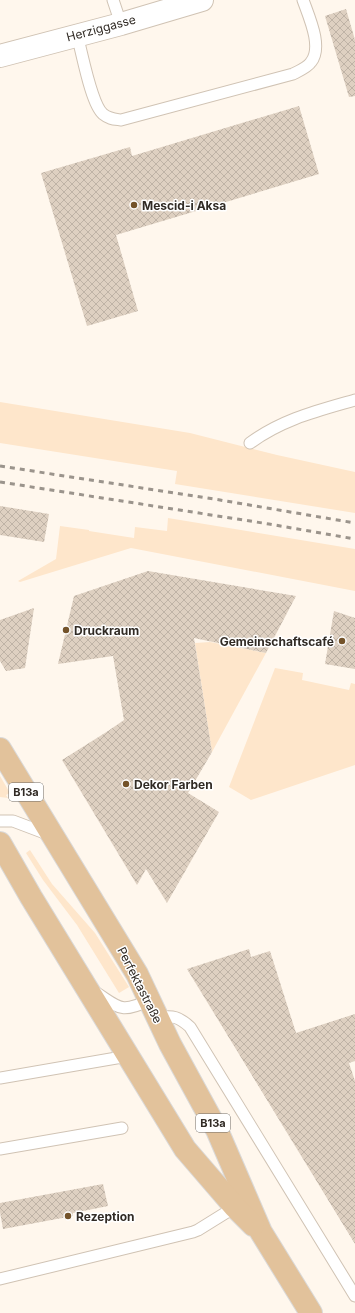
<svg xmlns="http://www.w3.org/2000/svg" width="355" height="1313" font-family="Inter,sans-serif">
<defs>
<pattern id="building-cross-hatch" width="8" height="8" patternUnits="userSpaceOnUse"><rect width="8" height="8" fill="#ded0c1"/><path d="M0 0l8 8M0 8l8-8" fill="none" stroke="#bfb3a6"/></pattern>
</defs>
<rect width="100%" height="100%" fill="#fff7ed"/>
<g fill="#fee6cb">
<polygon points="0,402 190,433 277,455 355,472 355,513 175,484 177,471 0,443"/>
<polygon points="168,518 355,549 355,591 131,548 20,582 18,581 56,559 60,526 89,530 89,531 134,538 135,527 167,531"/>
<polygon points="210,642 266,653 212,752 195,643"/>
<polygon points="275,668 303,673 302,680 349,690 351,683 355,684 355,765 251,800 229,787"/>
<polygon points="0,776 10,793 6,795 8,798 0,797"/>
<polygon points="30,850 52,884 95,933 129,987 119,993 77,925 43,880 26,853"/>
</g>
<g fill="url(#building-cross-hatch)">
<polygon points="346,9 355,40 355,96 349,97 325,16"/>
<polygon points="299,106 319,174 116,235 138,311 87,326 41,173 130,147 132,156"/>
<polygon points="0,506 49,514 44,542 0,535"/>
<polygon points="148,571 296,596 266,653 194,638 212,752 188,793 219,812 167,903 146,869 137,885 62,760 108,731 124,720 113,656 58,664 74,596"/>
<polygon points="34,608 25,668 6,671 0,661 0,620"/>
<polygon points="334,611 355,618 355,669 325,664"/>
<polygon points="249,949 251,957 270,951 296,1033 355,1014 355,1061 349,1063 355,1081 355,1244 187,969"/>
<polygon points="103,1184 108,1206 73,1213 73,1216 3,1229 0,1212 0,1203"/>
</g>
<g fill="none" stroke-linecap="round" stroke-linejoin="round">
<g stroke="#d0c3b4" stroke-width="13">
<g id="service">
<polyline points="113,0 121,24"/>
<path d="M77 35C82 52 91 104 103 114 109 119 114 119 121 120L293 74C299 71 308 67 311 62 323 47 309 17 303 0"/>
<path d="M250 443C283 419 317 411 355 400"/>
<polyline points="0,821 13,821 50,835"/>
<path d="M95 992C120 1008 120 1014 150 1000"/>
<path d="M158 1018C173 1015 179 1017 190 1027L355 1296"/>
<polyline points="0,1078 128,1056"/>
<polyline points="0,1149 122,1128"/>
<polyline points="0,1279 193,1232 198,1230 235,1207"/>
</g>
</g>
<g stroke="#d0c3b4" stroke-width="24">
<polyline id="minor" points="0,56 121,24 202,0"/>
</g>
<g stroke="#dad9d8" stroke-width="24">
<g id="primary">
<polyline points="0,749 137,974 170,1044 217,1130 261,1232 311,1313"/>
<polyline points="0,843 31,897 185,1149 235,1207 253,1225"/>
</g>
</g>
<use href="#service" stroke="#fff" stroke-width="11"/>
<use href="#minor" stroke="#fff" stroke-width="22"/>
<use href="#primary" stroke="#e2c29b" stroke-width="22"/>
<g stroke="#9b948c" stroke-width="3" stroke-dasharray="5 5" stroke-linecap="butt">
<polyline points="0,466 220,500 355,523"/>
<polyline points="0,482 269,524 355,539"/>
</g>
</g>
<g fill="#74532a" stroke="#fff" stroke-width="1.5">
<circle cx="134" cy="205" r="4"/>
<circle cx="66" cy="630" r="4"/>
<circle cx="342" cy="641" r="4"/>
<circle cx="126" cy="784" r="4"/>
<circle cx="68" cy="1216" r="4"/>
</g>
<g text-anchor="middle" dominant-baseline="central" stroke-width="3" stroke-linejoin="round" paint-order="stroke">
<g fill="#fff" stroke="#6f6b66" stroke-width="1">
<rect x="9" y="783" width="34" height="18" rx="3"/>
<rect x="196" y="1114" width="34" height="18" rx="3"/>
</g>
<g font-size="11" font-weight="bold" fill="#312b25">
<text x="26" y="792">B13a</text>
<text x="213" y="1123">B13a</text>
</g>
<g font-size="12" fill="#312b25" stroke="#fff">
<text transform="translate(101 28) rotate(-15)">Herziggasse</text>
<text transform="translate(140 985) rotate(63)">Perfektastraße</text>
</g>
<g font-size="12" font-weight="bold" fill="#312b25" stroke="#fff" text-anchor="start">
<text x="142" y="205">Mescid-i Aksa</text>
<text x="74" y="630">Druckraum</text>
<text x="334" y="641" text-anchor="end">Gemeinschaftscafé</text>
<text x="134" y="784">Dekor Farben</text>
<text x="76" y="1216">Rezeption</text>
</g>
</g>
</svg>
